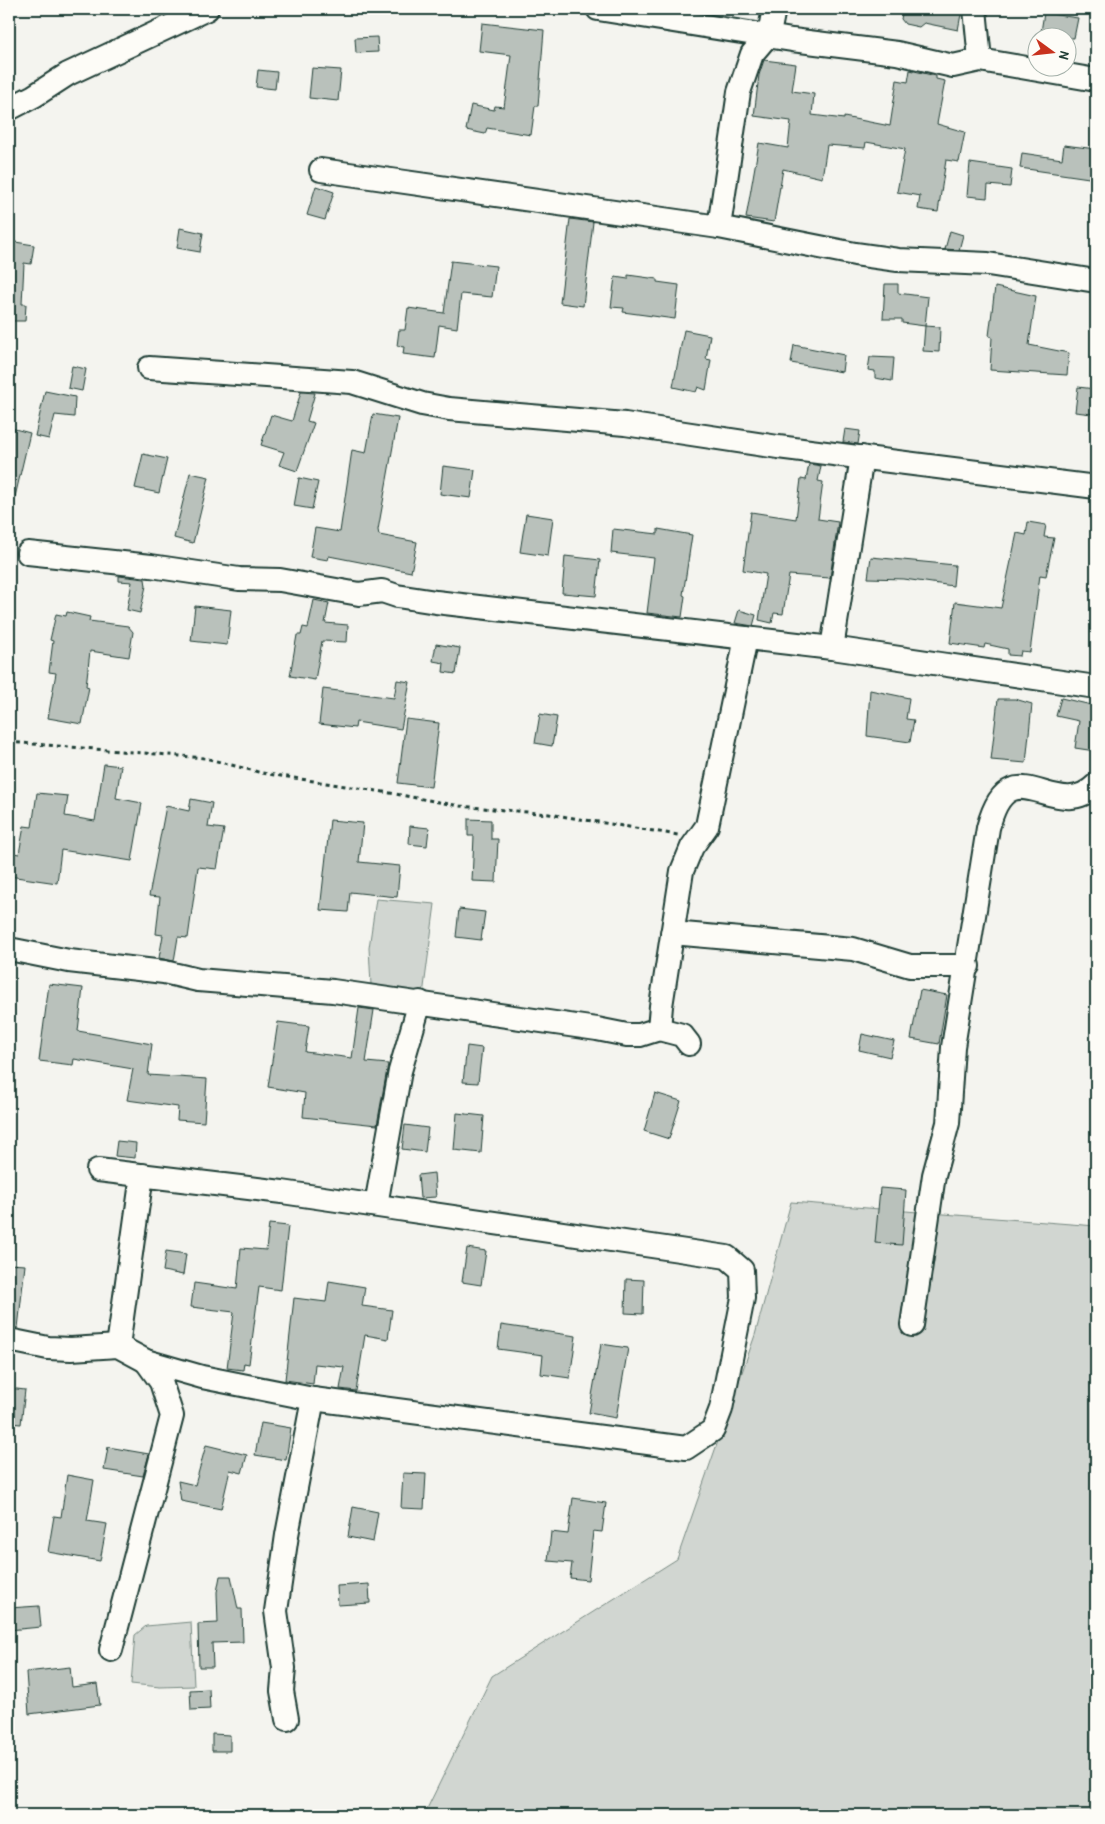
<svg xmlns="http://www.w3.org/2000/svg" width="1105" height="1824" font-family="'Patrick Hand',sans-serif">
<rect width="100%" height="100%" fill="#f4f4ef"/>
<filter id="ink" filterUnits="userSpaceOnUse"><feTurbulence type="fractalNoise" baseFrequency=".02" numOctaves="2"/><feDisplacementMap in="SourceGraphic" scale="10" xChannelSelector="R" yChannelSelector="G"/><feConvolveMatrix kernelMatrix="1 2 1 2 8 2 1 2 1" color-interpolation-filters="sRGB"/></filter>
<g filter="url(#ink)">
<g fill="#d1d6d1" stroke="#788a82">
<polygon points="376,899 435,904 423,995 371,985 369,948"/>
<polygon points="791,1202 1096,1226 1096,1815 424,1815 492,1676 677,1559 755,1335"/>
<polygon points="191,1622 194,1686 160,1687 131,1684 135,1635 146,1626"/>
</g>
<g fill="#b9c1bb" stroke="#1f3d34">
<polygon points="903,9 962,9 958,30 924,23 919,27 905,24 901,19"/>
<polygon points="1044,13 1078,18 1074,38 1040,38"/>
<polygon points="482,23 544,30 538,106 535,106 531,135 487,128 485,134 466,130 471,105 494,110 495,106 504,107 507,86 511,55 479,51"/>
<polygon points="377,37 378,52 356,53 355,38"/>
<polygon points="764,60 796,64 792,91 814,94 812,115 844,119 844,117 890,126 897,80 908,82 910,70 936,76 936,79 945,81 937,124 965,132 959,162 946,160 938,212 918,209 920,196 897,192 905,149 866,142 865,148 827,145 822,178 783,169 774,222 746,218 759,143 788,148 791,121 754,116 759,75"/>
<polygon points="312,68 341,70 338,101 309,98"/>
<polygon points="258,70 277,72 275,89 256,87"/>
<polygon points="1064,145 1096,149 1096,179 1020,168 1022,153 1062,159"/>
<polygon points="970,163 1012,169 1010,187 988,185 987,198 967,196"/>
<polygon points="316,186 334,192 325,220 307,215"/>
<polygon points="570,219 593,222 583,306 560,303"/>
<polygon points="180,228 203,233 200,252 177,248"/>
<polygon points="950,231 963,235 959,250 945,249"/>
<polygon points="9,241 34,245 31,264 24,263 22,304 26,304 25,321 12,321 13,306 9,306"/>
<polygon points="451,261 496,266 492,297 461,294 457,328 439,325 435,358 403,354 404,347 397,346 399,330 405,330 408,308 444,313"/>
<polygon points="628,275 657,279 657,282 679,285 675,319 623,312 624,308 611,307 615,277 628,279"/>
<polygon points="885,284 898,284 898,293 928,297 925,326 902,323 902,319 883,319"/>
<polygon points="995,287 1036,296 1029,345 1069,353 1067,375 990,370 992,337 989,336"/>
<polygon points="925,326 940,327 939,352 923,351"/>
<polygon points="684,330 710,335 706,359 711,360 706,390 698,387 696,392 673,387"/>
<polygon points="794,345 844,355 842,372 791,363"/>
<polygon points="870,357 894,358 892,381 875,378 875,371 868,370"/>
<polygon points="72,366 86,369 82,391 68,388"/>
<polygon points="1078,387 1095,389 1092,414 1075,412"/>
<polygon points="45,391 75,397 74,417 55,415 49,439 35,436"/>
<polygon points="301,392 315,393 307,421 314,423 297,471 279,465 284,452 261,445 271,415 292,421"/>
<polygon points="373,414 398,418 378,530 379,535 417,542 411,572 329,556 328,560 310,557 315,528 340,532 352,450 366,453"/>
<polygon points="11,428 30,433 14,501 9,500"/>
<polygon points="845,429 860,431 858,444 843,442"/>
<polygon points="143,454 167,459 159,493 135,488"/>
<polygon points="809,464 821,466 818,481 823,482 818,519 838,522 830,578 789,575 783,614 774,613 772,623 759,620 766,574 743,570 751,512 796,519 801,479 806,480"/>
<polygon points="443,466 475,470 471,498 440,494"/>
<polygon points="190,473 209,477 193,543 174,538"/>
<polygon points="299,478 318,482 312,509 294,506"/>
<polygon points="526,514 553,518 548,556 520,552"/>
<polygon points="1028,522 1046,525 1044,537 1054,538 1046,576 1040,575 1030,652 1021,651 1020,656 1008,655 1008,649 985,644 984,648 950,643 955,602 1001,608 1017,533 1026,535"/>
<polygon points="613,529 658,534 658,529 692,535 683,595 685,596 682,617 647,613 654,558 611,553"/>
<polygon points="565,556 600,560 596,596 562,593"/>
<polygon points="871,557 955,565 953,586 904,579 868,578"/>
<polygon points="119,576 145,579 146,586 140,613 127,610 132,582 119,581"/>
<polygon points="314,600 329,603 325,623 348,625 347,642 322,641 315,680 290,676 297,635 301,635 303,627 308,628"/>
<polygon points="195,606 231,610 227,645 191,641"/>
<polygon points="739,610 756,615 753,626 735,623"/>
<polygon points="67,612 90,617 89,621 128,626 133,632 129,657 90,651 86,686 89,687 82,724 48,718 56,673 49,672 53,641 50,640 56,614 66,616"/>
<polygon points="436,644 460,648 456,674 443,672 444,663 433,661"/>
<polygon points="397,680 410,682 401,729 356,722 355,728 319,724 323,689 394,698"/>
<polygon points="870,690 909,698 906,719 914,720 910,742 867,736"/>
<polygon points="1061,698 1096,706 1095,751 1075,748 1079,721 1056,716"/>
<polygon points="998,699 1015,699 1032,704 1026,763 991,760"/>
<polygon points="540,714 557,717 552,746 535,743"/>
<polygon points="406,719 439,723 431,787 398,783"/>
<polygon points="104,764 121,766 116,798 142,803 132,861 61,850 57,883 9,876 9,852 19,854 24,826 32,827 37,793 68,796 65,816 95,821"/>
<polygon points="191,799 212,803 208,827 224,829 217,869 198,867 188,938 178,937 174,961 159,958 163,935 156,934 160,897 149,896 166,806 189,811"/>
<polygon points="468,819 491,820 491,839 498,839 496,882 472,881 474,836 468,836"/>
<polygon points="330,820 363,823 359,862 400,866 397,897 350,892 348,912 320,910"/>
<polygon points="410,826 429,828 427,846 409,844"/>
<polygon points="459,909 485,912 481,940 456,937"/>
<polygon points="49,984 83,988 78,1031 152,1044 148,1075 207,1079 204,1122 177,1120 178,1107 127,1100 133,1069 74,1059 73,1065 39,1061"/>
<polygon points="920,990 947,995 939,1044 911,1039"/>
<polygon points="359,1008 374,1010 366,1062 388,1064 377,1125 303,1117 305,1093 268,1087 278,1022 309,1026 305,1052 352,1058"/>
<polygon points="862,1034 894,1041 890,1057 859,1050"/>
<polygon points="467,1046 482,1048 478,1083 463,1082"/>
<polygon points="655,1093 681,1101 669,1139 644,1131"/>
<polygon points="457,1113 484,1116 481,1153 454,1150"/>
<polygon points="405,1125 428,1128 425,1152 402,1149"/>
<polygon points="117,1141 136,1143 135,1158 115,1156"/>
<polygon points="434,1173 436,1197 420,1198 418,1175"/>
<polygon points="880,1188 906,1190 902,1245 875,1243"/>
<polygon points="269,1224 288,1226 281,1290 259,1287 249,1364 244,1363 243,1370 227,1368 234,1312 191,1307 194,1283 237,1289 241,1248 266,1250"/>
<polygon points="467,1248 486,1251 481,1285 462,1282"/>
<polygon points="166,1251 186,1254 183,1275 163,1271"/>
<polygon points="9,1264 25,1265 18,1328 9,1327"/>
<polygon points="626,1279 644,1280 643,1314 625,1313"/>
<polygon points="329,1281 365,1287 362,1306 392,1310 388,1339 365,1335 356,1391 340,1389 344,1367 315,1364 313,1384 285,1380 294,1298 326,1302"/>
<polygon points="501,1325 576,1336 570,1378 541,1374 543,1355 498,1349"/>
<polygon points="601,1344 628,1348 616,1418 589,1413"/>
<polygon points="9,1388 25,1390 21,1424 9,1423"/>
<polygon points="261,1423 291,1428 286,1460 255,1455"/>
<polygon points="206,1445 247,1455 242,1473 230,1470 221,1509 181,1501 178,1481 195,1485"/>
<polygon points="108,1447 149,1454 143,1476 104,1470"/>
<polygon points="403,1473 426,1474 424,1509 401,1508"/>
<polygon points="67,1475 94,1480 87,1521 107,1524 100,1561 48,1552 54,1516 61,1517"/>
<polygon points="573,1498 606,1503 602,1532 593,1531 588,1580 570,1578 572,1563 548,1561 551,1532 568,1534"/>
<polygon points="353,1507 378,1512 373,1542 348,1537"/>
<polygon points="220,1576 231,1576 238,1609 242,1609 243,1642 212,1643 213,1667 199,1667 198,1624 218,1623 217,1592"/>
<polygon points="369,1584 370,1603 338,1605 337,1586"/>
<polygon points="39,1606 41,1627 9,1630 9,1608"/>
<polygon points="70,1667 72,1687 97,1684 100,1705 29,1714 26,1672"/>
<polygon points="209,1689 210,1709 191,1710 190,1690"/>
<polygon points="212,1734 230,1735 230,1751 212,1751"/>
</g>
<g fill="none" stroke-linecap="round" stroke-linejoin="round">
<g stroke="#1f3d34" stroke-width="26">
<g id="minor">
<polyline points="598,9 792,40 897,53 953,66 980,60 1096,80"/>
<polyline points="975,9 980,60"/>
<polyline points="9,109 34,96 68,74 207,9"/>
<polyline points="321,170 719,227 855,254 898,260 988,264 1096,281"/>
<polyline points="719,227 739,92 752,54 769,34 774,9"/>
<polyline points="149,368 352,382 422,404 449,409 625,424 778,447 1096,487"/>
<polyline points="28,553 151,566 239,579 280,580 359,594 382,591 397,596 436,602 832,648 1096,687"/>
<polyline points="832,648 862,457"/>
<polyline points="672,933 853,949 910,966 968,966"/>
<polyline points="9,949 69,961 164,972 198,980 333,991 597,1029 627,1035 640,1035 659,1029 682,1035 689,1044"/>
<polyline points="659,1029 661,1006 682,871 692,847 707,826 746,638"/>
<polyline points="376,1205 400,1071 420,1002"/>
<path d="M912 1325 934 1175 948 1123 953 1047 988 828C1010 743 1055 826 1096 785"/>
<polyline points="9,1340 48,1348 71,1349 118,1346 146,1361 202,1377 313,1399 686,1448 713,1430 721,1409 743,1298 742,1270 727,1257 282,1192 98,1170"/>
<polyline points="118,1346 142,1175"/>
<polyline points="111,1650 172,1416 161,1382 146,1361"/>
<polyline points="287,1719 282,1691 284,1668 276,1611 287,1535 313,1399"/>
</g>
</g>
<polyline stroke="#1f3d34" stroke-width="3" stroke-dasharray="4 4" stroke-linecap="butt" points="9,742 205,758 262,773 390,793 460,806 549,814 678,835"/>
<use href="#minor" stroke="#fdfcf7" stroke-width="22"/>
</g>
</g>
<rect width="1105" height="1824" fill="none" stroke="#fdfcf7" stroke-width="30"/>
<rect x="15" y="15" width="1075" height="1794" fill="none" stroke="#1f3d34" stroke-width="2" filter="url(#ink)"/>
<g transform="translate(1052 52) rotate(105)"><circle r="24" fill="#fdfcf7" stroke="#a4b0a9"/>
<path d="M0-4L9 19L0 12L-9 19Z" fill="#c8321e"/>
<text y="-8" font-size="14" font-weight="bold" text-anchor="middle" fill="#1f3d34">N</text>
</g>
</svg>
